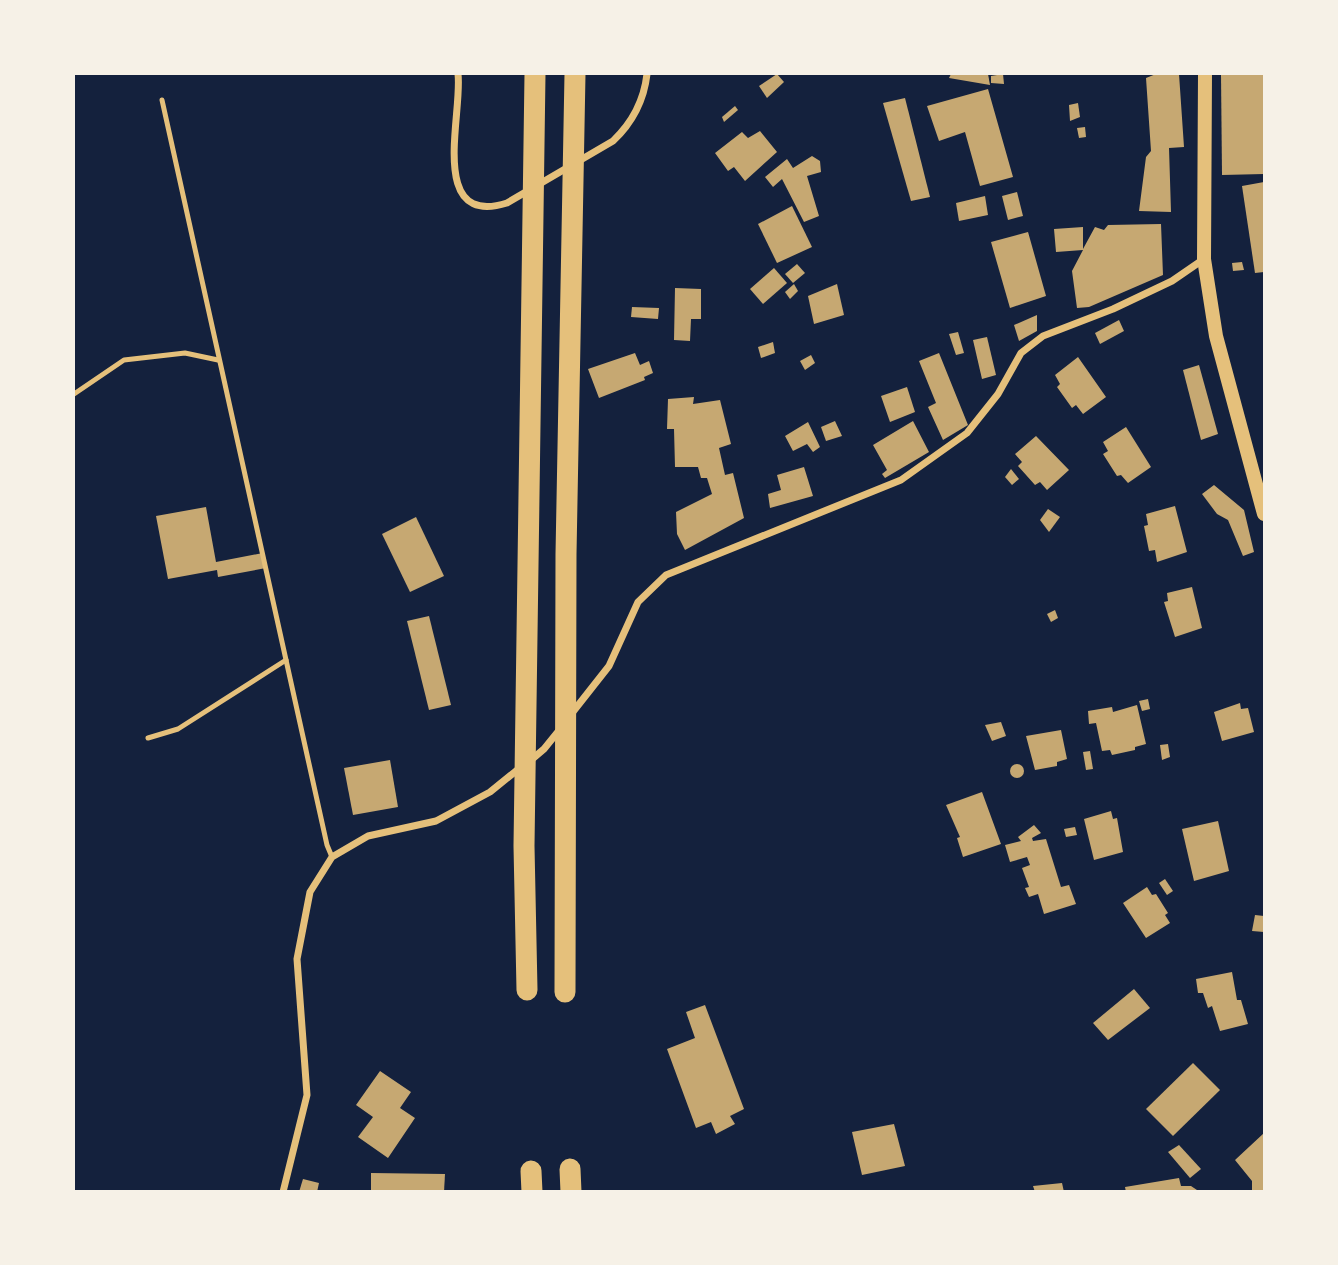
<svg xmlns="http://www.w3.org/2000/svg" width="1338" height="1265" font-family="'Open Sans',sans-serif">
<rect width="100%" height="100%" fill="#14213d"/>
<g fill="#c6a872">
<polygon points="777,74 784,82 767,98 759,86"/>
<polygon points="951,74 988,74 990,85 949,78"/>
<polygon points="1003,74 1004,84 991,83 991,76"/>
<polygon points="1156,74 1179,74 1184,147 1169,148 1171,212 1139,211 1146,157 1151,151 1146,78"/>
<polygon points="1221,74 1264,74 1264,174 1222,175"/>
<polygon points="988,89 1013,177 980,186 965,132 939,141 927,106"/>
<polygon points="905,98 930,197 911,201 883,103"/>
<polygon points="1078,103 1080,117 1070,121 1069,105"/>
<polygon points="735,106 738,110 724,122 722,117"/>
<polygon points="1085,127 1086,137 1079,138 1077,128"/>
<polygon points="760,131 777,152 745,181 734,167 728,171 715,153 742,132 748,138"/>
<polygon points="812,156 820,161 821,172 807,176 819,216 804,222 782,179 773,187 765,177 787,159 793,168"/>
<polygon points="1264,182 1264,272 1255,273 1242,186"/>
<polygon points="1017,192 1023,216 1008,220 1002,196"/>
<polygon points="985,196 988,215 959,221 956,203"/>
<polygon points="792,206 812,247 777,263 758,224"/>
<polygon points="1161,224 1163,275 1089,307 1077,308 1072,271 1083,250 1056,252 1054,229 1083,227 1083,249 1095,227 1104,230 1108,225"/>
<polygon points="1028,232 1046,296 1010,308 991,242"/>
<polygon points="1242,262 1244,270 1233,271 1232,263"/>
<polygon points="797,264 805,273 793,283 785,274"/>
<polygon points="774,268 787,283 763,304 750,289"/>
<polygon points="794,284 798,291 790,299 785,292"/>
<polygon points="837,284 844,315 814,324 808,296"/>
<polygon points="675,288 701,289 701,319 691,319 690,341 674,340"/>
<polygon points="632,307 659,308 658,319 631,317"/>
<polygon points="1037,315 1037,331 1019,341 1014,325"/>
<polygon points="1119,320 1124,331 1100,344 1095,333"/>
<polygon points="958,332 964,353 956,355 949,334"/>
<polygon points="987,337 996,375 982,379 973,340"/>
<polygon points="773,342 775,353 761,358 758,347"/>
<polygon points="635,353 640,365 649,361 653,373 644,377 645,380 599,398 588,369"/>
<polygon points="939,353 968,425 943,440 928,407 936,403 919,361"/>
<polygon points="811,355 815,363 805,370 800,361"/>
<polygon points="1078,357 1106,397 1083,414 1076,405 1072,408 1057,387 1060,384 1055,375"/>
<polygon points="1199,365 1218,434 1201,440 1183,370"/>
<polygon points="907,387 915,412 890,422 881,396"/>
<polygon points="694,397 693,404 720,400 731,444 719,448 725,475 733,473 744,518 685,550 677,534 676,512 712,494 707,478 701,478 698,467 675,467 674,429 667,429 668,399"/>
<polygon points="835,421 842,436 826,441 821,427"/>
<polygon points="913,421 929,452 885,478 882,474 887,470 873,445"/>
<polygon points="808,422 820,447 813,452 807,444 793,451 785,436"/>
<polygon points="1126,427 1151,467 1128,483 1121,475 1117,476 1103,454 1108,451 1103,442"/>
<polygon points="1036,436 1069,470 1047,490 1040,482 1035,485 1018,466 1022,462 1015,454"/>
<polygon points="804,467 813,496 770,508 768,494 781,490 777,475"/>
<polygon points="1011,469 1019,479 1012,485 1005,477"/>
<polygon points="1214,485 1244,510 1254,552 1243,556 1228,520 1217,514 1202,494"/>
<polygon points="1175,506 1187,552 1157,562 1155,550 1149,551 1144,526 1148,525 1146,514"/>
<polygon points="206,507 216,562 263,553 266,568 218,577 217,570 168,579 156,516"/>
<polygon points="1048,509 1060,517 1049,532 1040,520"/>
<polygon points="416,517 444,576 410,592 382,534"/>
<polygon points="1192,587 1202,628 1175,637 1164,602 1168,601 1167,593"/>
<polygon points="1055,610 1058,618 1051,622 1047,614"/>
<polygon points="429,616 451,705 429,710 407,621"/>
<polygon points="1148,699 1150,709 1142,711 1139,701"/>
<polygon points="1240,703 1241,709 1248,708 1254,732 1222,741 1214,712"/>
<polygon points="1137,705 1146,744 1135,747 1135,750 1112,755 1110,750 1102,751 1096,723 1089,724 1088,711 1112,707 1113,712"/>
<polygon points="1001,722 1006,736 992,741 985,725"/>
<polygon points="1061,730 1067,759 1057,762 1057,766 1035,770 1026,736"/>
<polygon points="1168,744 1170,757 1162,760 1160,745"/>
<polygon points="1090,751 1093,769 1086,770 1083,752"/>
<polygon points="390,760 398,807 353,815 344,768"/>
<circle cx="1017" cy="771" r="7"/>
<polygon points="982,792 1001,844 963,857 957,838 960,837 946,805"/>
<polygon points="1111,811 1113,819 1117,818 1123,852 1094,860 1084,819"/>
<polygon points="1218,821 1229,871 1194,881 1182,829"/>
<polygon points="1034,825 1041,833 1032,838 1033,841 1046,839 1061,887 1069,885 1076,904 1044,914 1038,894 1029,897 1025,888 1029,887 1022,868 1030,865 1027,857 1010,862 1005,845 1021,841 1018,837"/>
<polygon points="1075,827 1077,835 1066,837 1064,829"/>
<polygon points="1165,879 1173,891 1167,895 1159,883"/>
<polygon points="1147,887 1152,895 1156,894 1168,913 1165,915 1170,923 1146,938 1123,903"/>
<polygon points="1255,915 1264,916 1264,932 1252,931"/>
<polygon points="1232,972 1237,1000 1241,1000 1248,1024 1220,1031 1212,1006 1208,1008 1203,993 1198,993 1196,979"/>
<polygon points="1134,989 1150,1008 1108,1040 1093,1023"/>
<polygon points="705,1005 744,1109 730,1116 735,1124 716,1134 711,1122 696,1128 667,1049 695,1038 686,1012"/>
<polygon points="1193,1063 1220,1090 1173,1136 1146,1109"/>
<polygon points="380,1071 411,1092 400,1108 415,1118 388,1158 358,1137 373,1117 356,1105"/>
<polygon points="894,1124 905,1166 862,1175 852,1132"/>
<polygon points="1264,1133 1264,1192 1252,1192 1252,1181 1235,1160"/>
<polygon points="1179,1145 1201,1169 1190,1178 1168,1152"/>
<polygon points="371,1173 445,1174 444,1192 371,1192"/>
<polygon points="1179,1178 1181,1186 1191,1186 1200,1192 1126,1192 1125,1187"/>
<polygon points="303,1179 319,1183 317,1192 299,1192"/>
<polygon points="1062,1183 1064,1192 1035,1192 1033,1186"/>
</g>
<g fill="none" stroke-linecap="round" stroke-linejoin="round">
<g stroke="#e5c07b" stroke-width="5">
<polyline points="162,100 327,845 332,857"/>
<polyline points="74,394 124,360 185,353 218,360"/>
<polyline points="148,738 178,729 286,660"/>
</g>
<g stroke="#e5c07b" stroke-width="7">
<path d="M458 74C463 113 427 228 507 203L613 141C632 123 644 100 647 74"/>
<polyline points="572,713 609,666 638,602 666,575 901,480 967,433 998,394 1021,353 1043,336 1113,309 1172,281 1204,259"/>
<polyline points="531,760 544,749 561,728"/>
<polyline points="283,1192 307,1095 297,959 310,892 332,857 368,836 436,821 490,792 521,767"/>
</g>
<polyline stroke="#e5c07b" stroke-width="14" points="1205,74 1204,259 1216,336 1264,514"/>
<g stroke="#e5c07b" stroke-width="21">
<polyline points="527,990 524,846 535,74"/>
<polyline points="565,992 566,554 575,74"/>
<polyline points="570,1169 571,1192"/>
<polyline points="531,1171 532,1192"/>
</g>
</g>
<rect width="1338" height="1265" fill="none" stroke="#f6f1e7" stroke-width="150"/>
</svg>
